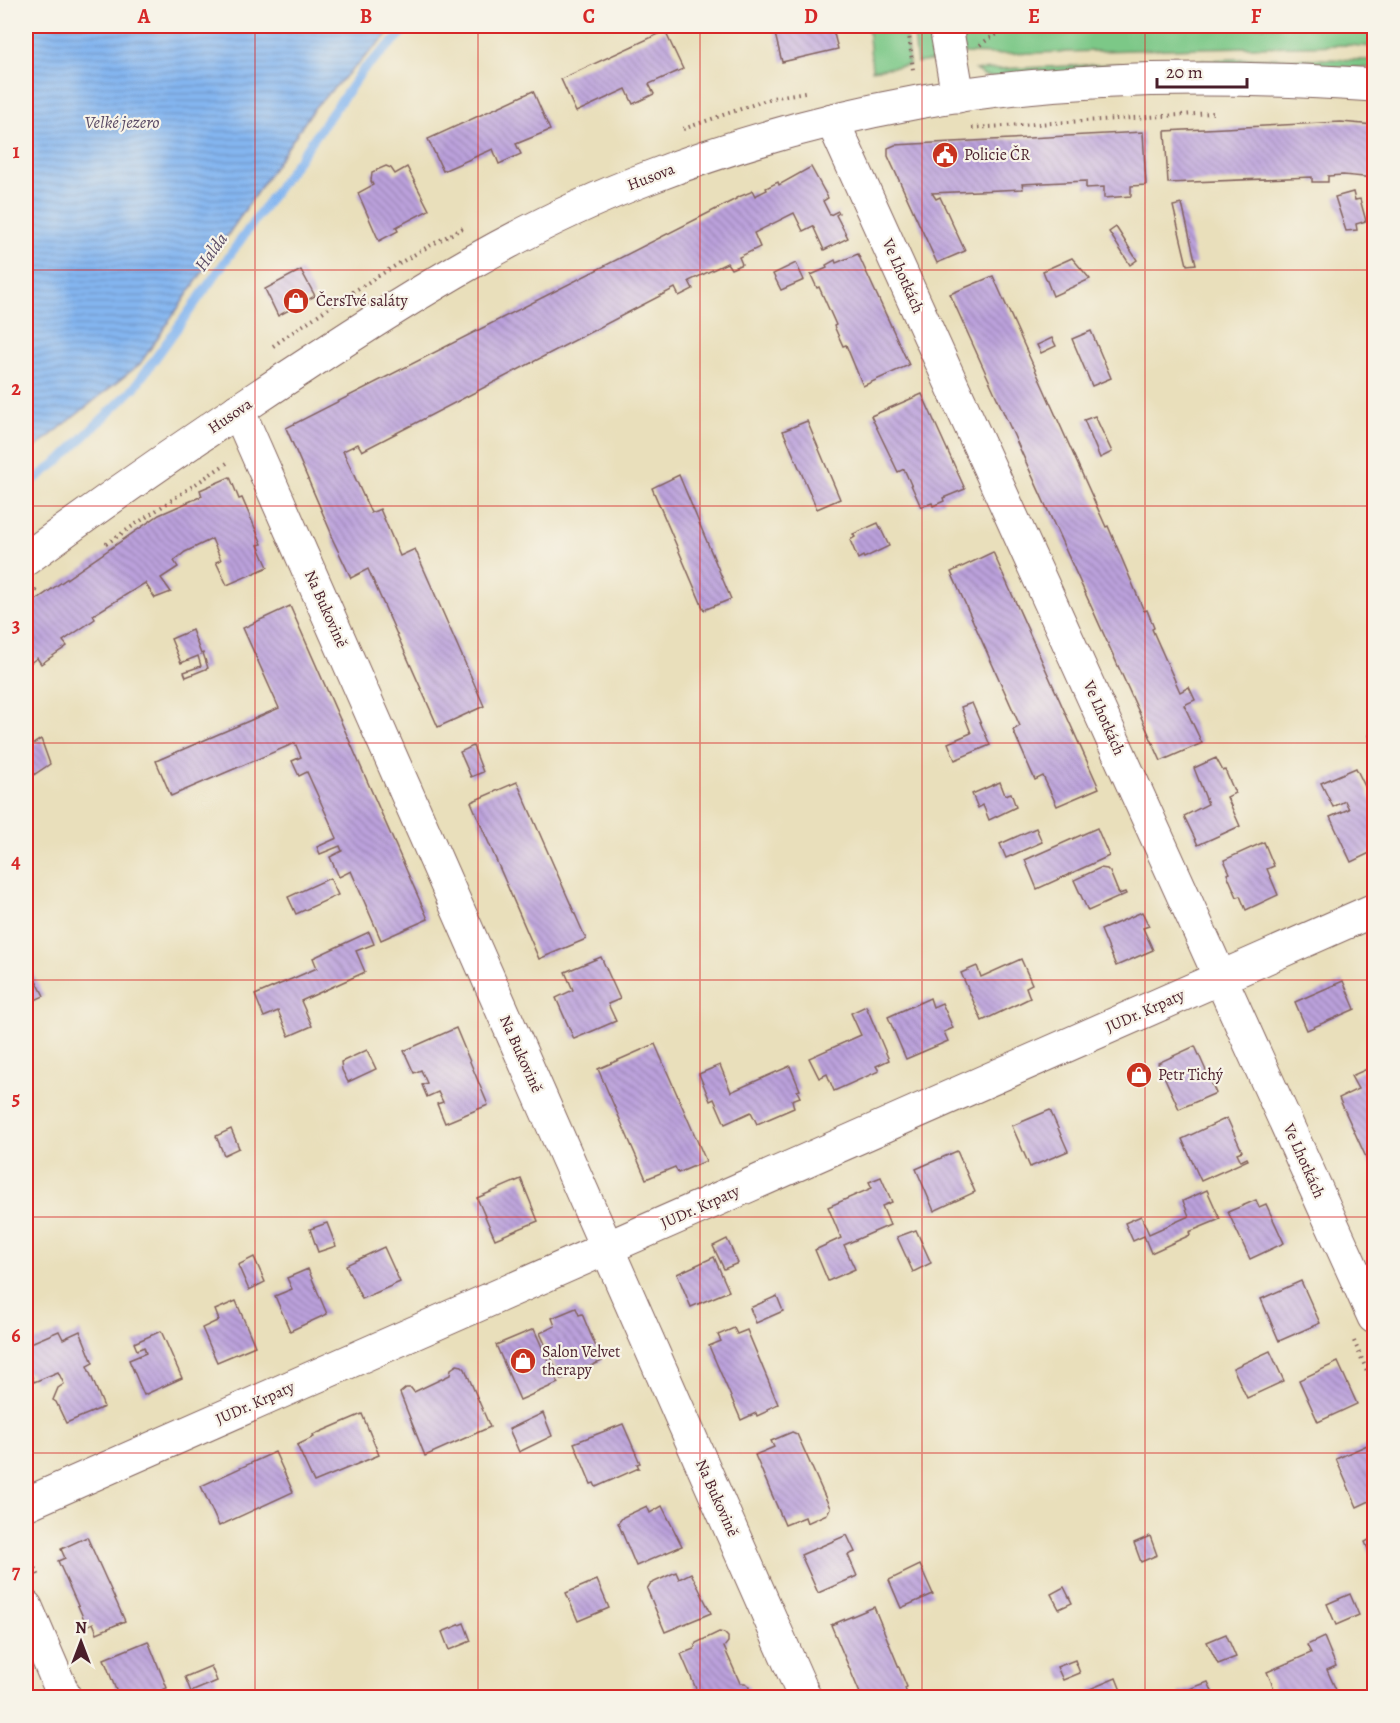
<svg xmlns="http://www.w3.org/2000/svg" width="1400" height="1723" font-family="Alegreya,serif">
<defs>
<pattern id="water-rules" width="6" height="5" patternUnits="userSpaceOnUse" patternTransform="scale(1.5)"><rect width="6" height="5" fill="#84b6f0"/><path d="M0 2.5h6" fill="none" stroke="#6e93c3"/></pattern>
<pattern id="building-back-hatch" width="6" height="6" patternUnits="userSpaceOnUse" patternTransform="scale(1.5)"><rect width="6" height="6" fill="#bba1dc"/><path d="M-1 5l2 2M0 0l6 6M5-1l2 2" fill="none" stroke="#9a83b3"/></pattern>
</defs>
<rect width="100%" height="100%" fill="#f7f3e8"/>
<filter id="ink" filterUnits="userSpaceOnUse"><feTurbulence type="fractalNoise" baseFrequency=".0167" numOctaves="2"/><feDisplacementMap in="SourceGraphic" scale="12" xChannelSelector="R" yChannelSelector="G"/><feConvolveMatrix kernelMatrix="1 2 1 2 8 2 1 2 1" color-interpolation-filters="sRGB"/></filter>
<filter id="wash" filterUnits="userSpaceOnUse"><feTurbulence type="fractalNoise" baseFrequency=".008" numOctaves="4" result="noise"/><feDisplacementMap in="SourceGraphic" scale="24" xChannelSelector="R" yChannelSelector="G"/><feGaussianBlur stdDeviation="1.35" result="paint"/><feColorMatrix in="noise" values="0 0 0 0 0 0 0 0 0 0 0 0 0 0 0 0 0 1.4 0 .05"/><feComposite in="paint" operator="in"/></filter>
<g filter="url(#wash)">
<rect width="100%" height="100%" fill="#e9dfbb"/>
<g fill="#7bc887" stroke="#627459" stroke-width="1.5">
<polygon points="868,26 905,26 909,65 872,70"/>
<polygon points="913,26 935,26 936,60 917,63"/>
<polygon points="961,26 1374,26 1374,47 1348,45 1202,48 996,54 964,53"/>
<polygon points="1257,58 1374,60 1374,68 1256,64 992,77 983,75 975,70"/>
</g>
<polygon fill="url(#water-rules)" stroke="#676a8e" stroke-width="1.5" points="26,26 396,26 315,107 140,364 26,455"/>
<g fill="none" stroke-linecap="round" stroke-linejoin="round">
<polyline stroke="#84b6f0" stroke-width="9" points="26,486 60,460 134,388 363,70 410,26"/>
</g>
<g id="blocks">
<g fill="url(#building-back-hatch)">
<polygon points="773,26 832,26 838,49 782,62"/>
<polygon points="665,31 683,69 649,84 654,94 633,104 626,89 576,112 561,79"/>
<polygon points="533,91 550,130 516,144 521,154 499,164 493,149 443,171 428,139"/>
<polygon points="1341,122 1374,125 1374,178 1343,175 1328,176 1328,182 1312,182 1312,177 1168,183 1165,131"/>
<polygon points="1143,132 1146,185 1131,186 1131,196 1104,198 1104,187 1086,188 1086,181 1022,184 1023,189 932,193 936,199 940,197 965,251 937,263 888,156 888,148 895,145"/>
<polygon points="386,166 391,168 395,174 407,167 429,210 396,227 398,231 379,241 358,193 373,185 371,181 372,172"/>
<polygon points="811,167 828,198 823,201 830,215 838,211 839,213 836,215 848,238 824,250 813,226 803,231 794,213 754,233 760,247 739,257 742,264 731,269 727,263 689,281 693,289 679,296 675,288 362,451 358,444 343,451 371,513 380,509 400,556 415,549 484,706 438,727 368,569 351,578 331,536 332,535 286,428 736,199 736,198 751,192 752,190 755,196 767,190 766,188 778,182 779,185"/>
<polygon points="1353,192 1355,200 1360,199 1366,221 1356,224 1357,230 1346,231 1335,197"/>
<polygon points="1182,204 1196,264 1187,265 1173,206"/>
<polygon points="1116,227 1137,260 1130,265 1109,232"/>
<polygon points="858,254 909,365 863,386 846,345 843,346 834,326 836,325 819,287 817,288 811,275 827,268 826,265 835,260 836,263"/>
<polygon points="1072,258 1090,279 1053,296 1043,271"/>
<polygon points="796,263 804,280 781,290 773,274"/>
<polygon points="301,270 315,296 278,316 265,289"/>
<polygon points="993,276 1106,527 1108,526 1144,611 1147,610 1154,628 1152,629 1180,692 1189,687 1195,700 1184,705 1202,743 1161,761 950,294"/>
<polygon points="1091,331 1111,378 1092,386 1072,339"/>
<polygon points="1052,338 1056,346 1041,353 1037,345"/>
<polygon points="922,394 965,489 943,498 944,501 933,506 932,503 921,507 904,469 898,472 871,416"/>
<polygon points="1095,416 1112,452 1100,458 1084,420"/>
<polygon points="807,421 840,499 817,509 783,431"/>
<polygon points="679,475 731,599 704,610 652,488"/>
<polygon points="230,477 239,499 242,498 262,544 258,545 268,567 227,585 216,562 221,560 212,539 185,552 174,561 178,567 161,578 171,592 155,598 145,583 93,615 95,619 63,641 67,646 41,664 37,658 26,666 26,607 159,515 202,496 200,490"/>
<polygon points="878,523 889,546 864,558 863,556 858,559 850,540 855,537 853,534"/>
<polygon points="993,552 1099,788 1057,806 1043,776 1035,780 1013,730 1020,726 951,572"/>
<polygon points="290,606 428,919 381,940 351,871 339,877 330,857 342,851 340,846 320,854 317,847 337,838 307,772 299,776 292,761 301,757 295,743 171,796 156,761 279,708 243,628"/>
<polygon points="192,630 201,654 203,653 208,668 186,677 184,672 201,666 198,656 181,663 171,639"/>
<polygon points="972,703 990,745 955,760 948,743 971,733 961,707"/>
<polygon points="1374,734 1374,753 1369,735"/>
<polygon points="41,739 50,764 26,780 26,749"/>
<polygon points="473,746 483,772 471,777 460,752"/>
<polygon points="1216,758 1223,771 1225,770 1235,793 1227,797 1240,826 1198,845 1184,816 1208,804 1194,768"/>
<polygon points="1356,768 1374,805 1374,851 1351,862 1330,817 1349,809 1345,801 1333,807 1321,783"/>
<polygon points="517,782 586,939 539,959 471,802"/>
<polygon points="1000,782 1005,795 1011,793 1016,807 989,820 983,805 978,808 972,794"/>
<polygon points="1036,828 1042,842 1006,858 1000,844"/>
<polygon points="1097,828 1109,856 1037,889 1025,860"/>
<polygon points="1264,842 1274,866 1267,869 1278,895 1246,910 1240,896 1237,897 1227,874 1230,873 1224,860"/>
<polygon points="1100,868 1107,869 1110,872 1119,894 1125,892 1126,894 1088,911 1074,880"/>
<polygon points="330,878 338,895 296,914 288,897"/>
<polygon points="1142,912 1149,926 1143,928 1153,950 1116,966 1101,930"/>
<polygon points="369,932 374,944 356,951 365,972 301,1001 312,1026 289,1036 278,1011 264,1017 255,995 317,968 313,958"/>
<polygon points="601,957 620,999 608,1004 616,1021 574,1039 556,998 573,990 565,972"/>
<polygon points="1021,959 1032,984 1026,987 1030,998 982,1021 961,973 977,966 981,977"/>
<polygon points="30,968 44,996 26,1004 26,970"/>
<polygon points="1343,981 1355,1009 1307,1030 1295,1002"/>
<polygon points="930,998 933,1007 942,1003 953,1028 944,1032 948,1041 906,1059 888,1017"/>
<polygon points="866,1006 889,1060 876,1066 879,1071 834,1091 827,1074 819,1078 809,1058 861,1035 851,1013"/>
<polygon points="456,1028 488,1105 445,1123 437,1104 443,1102 438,1092 427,1097 422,1085 427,1083 421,1070 414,1073 404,1051"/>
<polygon points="655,1044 706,1161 678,1173 675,1167 646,1179 598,1069"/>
<polygon points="1195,1046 1216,1093 1179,1109 1158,1063"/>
<polygon points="367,1050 376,1069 348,1082 342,1070 341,1062"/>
<polygon points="720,1065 731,1092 790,1066 800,1090 797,1091 800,1097 792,1100 794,1108 757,1124 751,1112 725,1124 714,1099 710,1101 699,1074"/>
<polygon points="1374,1066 1374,1164 1370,1166 1339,1098 1358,1089 1351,1076"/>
<polygon points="1050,1110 1068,1151 1030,1167 1012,1126"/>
<polygon points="1227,1118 1242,1151 1237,1153 1241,1161 1247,1158 1248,1160 1201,1181 1182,1139"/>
<polygon points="231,1129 239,1148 224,1155 216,1136"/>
<polygon points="957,1151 975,1192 934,1211 916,1169"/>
<polygon points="881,1177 892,1202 882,1206 890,1225 844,1245 855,1269 828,1281 815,1250 841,1238 828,1207 872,1188 869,1182"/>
<polygon points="521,1179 538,1221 495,1239 477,1198"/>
<polygon points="1207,1190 1220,1219 1189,1232 1190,1235 1151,1253 1144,1236 1133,1241 1125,1223 1141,1216 1149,1234 1189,1216 1183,1201"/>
<polygon points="1256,1200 1259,1207 1266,1204 1284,1243 1250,1259 1228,1212"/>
<polygon points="327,1223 336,1246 318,1252 310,1229"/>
<polygon points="916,1230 931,1263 913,1272 897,1237"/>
<polygon points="727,1239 738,1263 724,1269 713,1246"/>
<polygon points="384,1247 400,1282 362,1299 346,1265"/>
<polygon points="254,1257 265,1282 249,1290 238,1265"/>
<polygon points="714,1257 729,1291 691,1307 677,1274"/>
<polygon points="308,1269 327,1314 290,1331 275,1296 292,1289 287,1278"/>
<polygon points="1301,1281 1320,1323 1279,1341 1261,1299"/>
<polygon points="777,1296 783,1311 756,1323 750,1308"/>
<polygon points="236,1301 255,1346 217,1362 202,1328 219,1320 215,1310"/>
<polygon points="576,1308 579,1315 582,1314 602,1361 561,1379 540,1333 555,1326 552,1318"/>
<polygon points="734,1328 737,1334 747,1330 778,1404 767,1409 768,1411 757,1416 756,1413 741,1420 709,1346 721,1341 718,1335"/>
<polygon points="534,1329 558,1383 520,1400 496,1345"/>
<polygon points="59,1331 63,1339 80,1331 93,1363 87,1366 104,1407 66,1423 56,1402 53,1400 58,1388 64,1384 58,1372 34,1382 30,1372 26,1374 26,1345"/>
<polygon points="161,1331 182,1378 144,1395 129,1360 146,1353 144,1347 137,1350 134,1343"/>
<polygon points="1270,1351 1284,1381 1247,1398 1233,1368"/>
<polygon points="1338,1362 1357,1404 1318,1422 1299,1380"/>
<polygon points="457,1365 462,1366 465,1369 490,1427 425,1456 400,1393 406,1388 411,1388 414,1392 450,1375 451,1369"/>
<polygon points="543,1413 552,1436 519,1452 509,1429"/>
<polygon points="362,1414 379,1455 314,1482 297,1445 314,1437 313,1435"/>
<polygon points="623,1424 640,1463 637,1464 639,1468 596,1487 594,1483 591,1484 574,1443"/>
<polygon points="792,1432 797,1434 830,1508 827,1514 807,1523 805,1517 785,1525 755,1455 774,1447 771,1441"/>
<polygon points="1374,1442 1374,1499 1357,1507 1336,1459"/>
<polygon points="275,1452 293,1492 219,1526 201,1486"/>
<polygon points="647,1506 650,1513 662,1506 682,1546 636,1566 618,1523 623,1517"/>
<polygon points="847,1535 855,1552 848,1555 857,1576 818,1593 801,1555"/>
<polygon points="1150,1536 1157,1555 1141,1562 1134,1543"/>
<polygon points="87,1537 125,1621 97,1633 93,1623 87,1626 58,1561 65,1558 61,1549"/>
<polygon points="1374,1537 1374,1563 1365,1542"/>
<polygon points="920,1565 933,1594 901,1608 889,1580"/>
<polygon points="676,1572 679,1579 691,1573 711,1613 665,1632 647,1589 650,1584"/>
<polygon points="597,1580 609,1608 578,1621 566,1593"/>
<polygon points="1064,1587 1072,1603 1059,1609 1051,1594"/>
<polygon points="1350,1594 1359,1615 1336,1625 1327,1604"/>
<polygon points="874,1607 907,1687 905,1688 908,1698 862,1698 831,1625"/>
<polygon points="464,1623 471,1641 449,1650 442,1632"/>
<polygon points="719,1632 724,1633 728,1637 728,1642 724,1647 740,1683 745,1683 749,1687 748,1695 745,1698 700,1698 681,1654 694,1649 696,1643"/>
<polygon points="1226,1634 1236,1657 1218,1664 1207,1642"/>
<polygon points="1324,1637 1336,1666 1327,1670 1337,1692 1324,1697 1265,1697 1276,1693 1267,1672 1311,1653 1307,1645"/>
<polygon points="148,1641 167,1688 146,1698 119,1698 104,1659"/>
<polygon points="1075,1660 1080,1673 1063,1680 1057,1667"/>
<polygon points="211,1666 217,1681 191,1692 185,1677"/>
<polygon points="1116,1678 1124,1698 1093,1698 1090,1689"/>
<polygon points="1208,1682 1215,1698 1181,1698 1179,1693"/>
</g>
</g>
</g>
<g filter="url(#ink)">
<use href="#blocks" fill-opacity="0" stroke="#82625d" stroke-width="1.5"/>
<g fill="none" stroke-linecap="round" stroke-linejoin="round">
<g stroke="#82625d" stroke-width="35">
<g id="minor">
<polyline points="946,26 958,96"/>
<polyline points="832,120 1374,1317"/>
<polyline points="238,410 805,1698"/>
<path d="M26 559C117 492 210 428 305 366 414 294 526 224 648 178 735 144 825 119 918 102 1066 75 1224 75 1374 85"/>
<polyline points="26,1504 1374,910"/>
<polyline points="26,1607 65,1698"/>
</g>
</g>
<g stroke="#82625d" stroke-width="4" stroke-dasharray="1.5 4.5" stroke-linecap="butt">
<polyline points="908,26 913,70"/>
<polyline points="1356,26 1374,33"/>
<path d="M980 45C995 33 1011 28 1031 26"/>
<polyline points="972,128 1213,113"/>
<polyline points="683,129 772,98 805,92"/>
<path d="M273 346C334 303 397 262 463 228"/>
<polyline points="106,544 227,463"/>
<polyline points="26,598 37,590"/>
<polyline points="1354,1341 1374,1387"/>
<polyline points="26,1546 40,1579"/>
</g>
<use href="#minor" stroke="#fff" stroke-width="33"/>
</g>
</g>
<path fill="none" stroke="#d62828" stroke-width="1.5" stroke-opacity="0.55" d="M255 26V1698M478 26V1698M700 26V1698M922 26V1698M1145 26V1698M26 270H1374M26 506H1374M26 743H1374M26 980H1374M26 1217H1374M26 1453H1374"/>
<defs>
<g id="civic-disc" transform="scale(1.35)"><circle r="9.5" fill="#c8321e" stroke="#f7f3e8"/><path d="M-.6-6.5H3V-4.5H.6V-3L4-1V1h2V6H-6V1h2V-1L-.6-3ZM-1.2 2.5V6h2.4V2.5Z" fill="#fff"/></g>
<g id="shop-disc" transform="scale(1.35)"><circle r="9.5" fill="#c8321e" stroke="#f7f3e8"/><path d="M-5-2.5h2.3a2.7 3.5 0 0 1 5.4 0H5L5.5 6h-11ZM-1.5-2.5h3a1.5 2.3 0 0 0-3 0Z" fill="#fff"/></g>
</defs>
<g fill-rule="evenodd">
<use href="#civic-disc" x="945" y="155"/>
<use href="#shop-disc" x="296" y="301"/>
<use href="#shop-disc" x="1139" y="1075"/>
<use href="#shop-disc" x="523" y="1361"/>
</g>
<g text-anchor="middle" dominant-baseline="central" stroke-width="4.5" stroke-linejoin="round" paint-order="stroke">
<g font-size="16" fill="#4a1f2b" stroke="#f7f3e8" text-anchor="start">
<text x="964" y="155">Policie ČR</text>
<text x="316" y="301">ČersTvé saláty</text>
<text x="1158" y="1075">Petr Tichý</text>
<text x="542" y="1352">Salon Velvet<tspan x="542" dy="18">therapy</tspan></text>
</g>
<g font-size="16" fill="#4a1f2b" stroke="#f7f3e8">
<text transform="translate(651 177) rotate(-21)">Husova</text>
<text transform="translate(903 276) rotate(66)">Ve Lhotkách</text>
<text transform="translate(230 416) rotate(-34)">Husova</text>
<text transform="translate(326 609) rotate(66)">Na Bukovině</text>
<text transform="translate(1104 718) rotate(66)">Ve Lhotkách</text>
<text transform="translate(1145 1011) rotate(-24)">JUDr. Krpaty</text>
<text transform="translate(521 1054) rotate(66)">Na Bukovině</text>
<text transform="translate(1304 1161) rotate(66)">Ve Lhotkách</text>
<text transform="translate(700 1207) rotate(-24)">JUDr. Krpaty</text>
<text transform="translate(255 1403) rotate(-24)">JUDr. Krpaty</text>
<text transform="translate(717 1498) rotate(66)">Na Bukovině</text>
</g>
<g font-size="18" font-style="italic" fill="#5b4c66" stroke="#f7f3e8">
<text x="122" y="122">Velké jezero</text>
<text transform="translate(211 252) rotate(-54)">Halda</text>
</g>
</g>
<rect width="1400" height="1723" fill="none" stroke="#f7f3e8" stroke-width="66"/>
<g transform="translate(81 1642)" stroke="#f7f3e8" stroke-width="4.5" paint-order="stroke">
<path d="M0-4.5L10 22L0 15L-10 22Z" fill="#4a1f2b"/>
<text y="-9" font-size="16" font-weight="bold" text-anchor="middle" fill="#4a1f2b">N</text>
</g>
<path d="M1157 78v9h90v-9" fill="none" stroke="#4a1f2b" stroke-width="3"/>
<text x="1166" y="78" font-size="18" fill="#4a1f2b" stroke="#f7f3e8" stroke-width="4.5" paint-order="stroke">20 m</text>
<rect x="33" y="33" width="1334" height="1657" fill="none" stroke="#d62828" stroke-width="2"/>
<g font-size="20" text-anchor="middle" font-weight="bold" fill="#d62828">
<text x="144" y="23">A</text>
<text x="366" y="23">B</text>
<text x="589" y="23">C</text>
<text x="811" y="23">D</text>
<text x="1034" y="23">E</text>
<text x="1256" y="23">F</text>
<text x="16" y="158">1</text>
<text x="16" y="395">2</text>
<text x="16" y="632">3</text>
<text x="16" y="868">4</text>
<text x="16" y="1105">5</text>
<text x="16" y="1342">6</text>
<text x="16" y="1578">7</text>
</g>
</svg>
